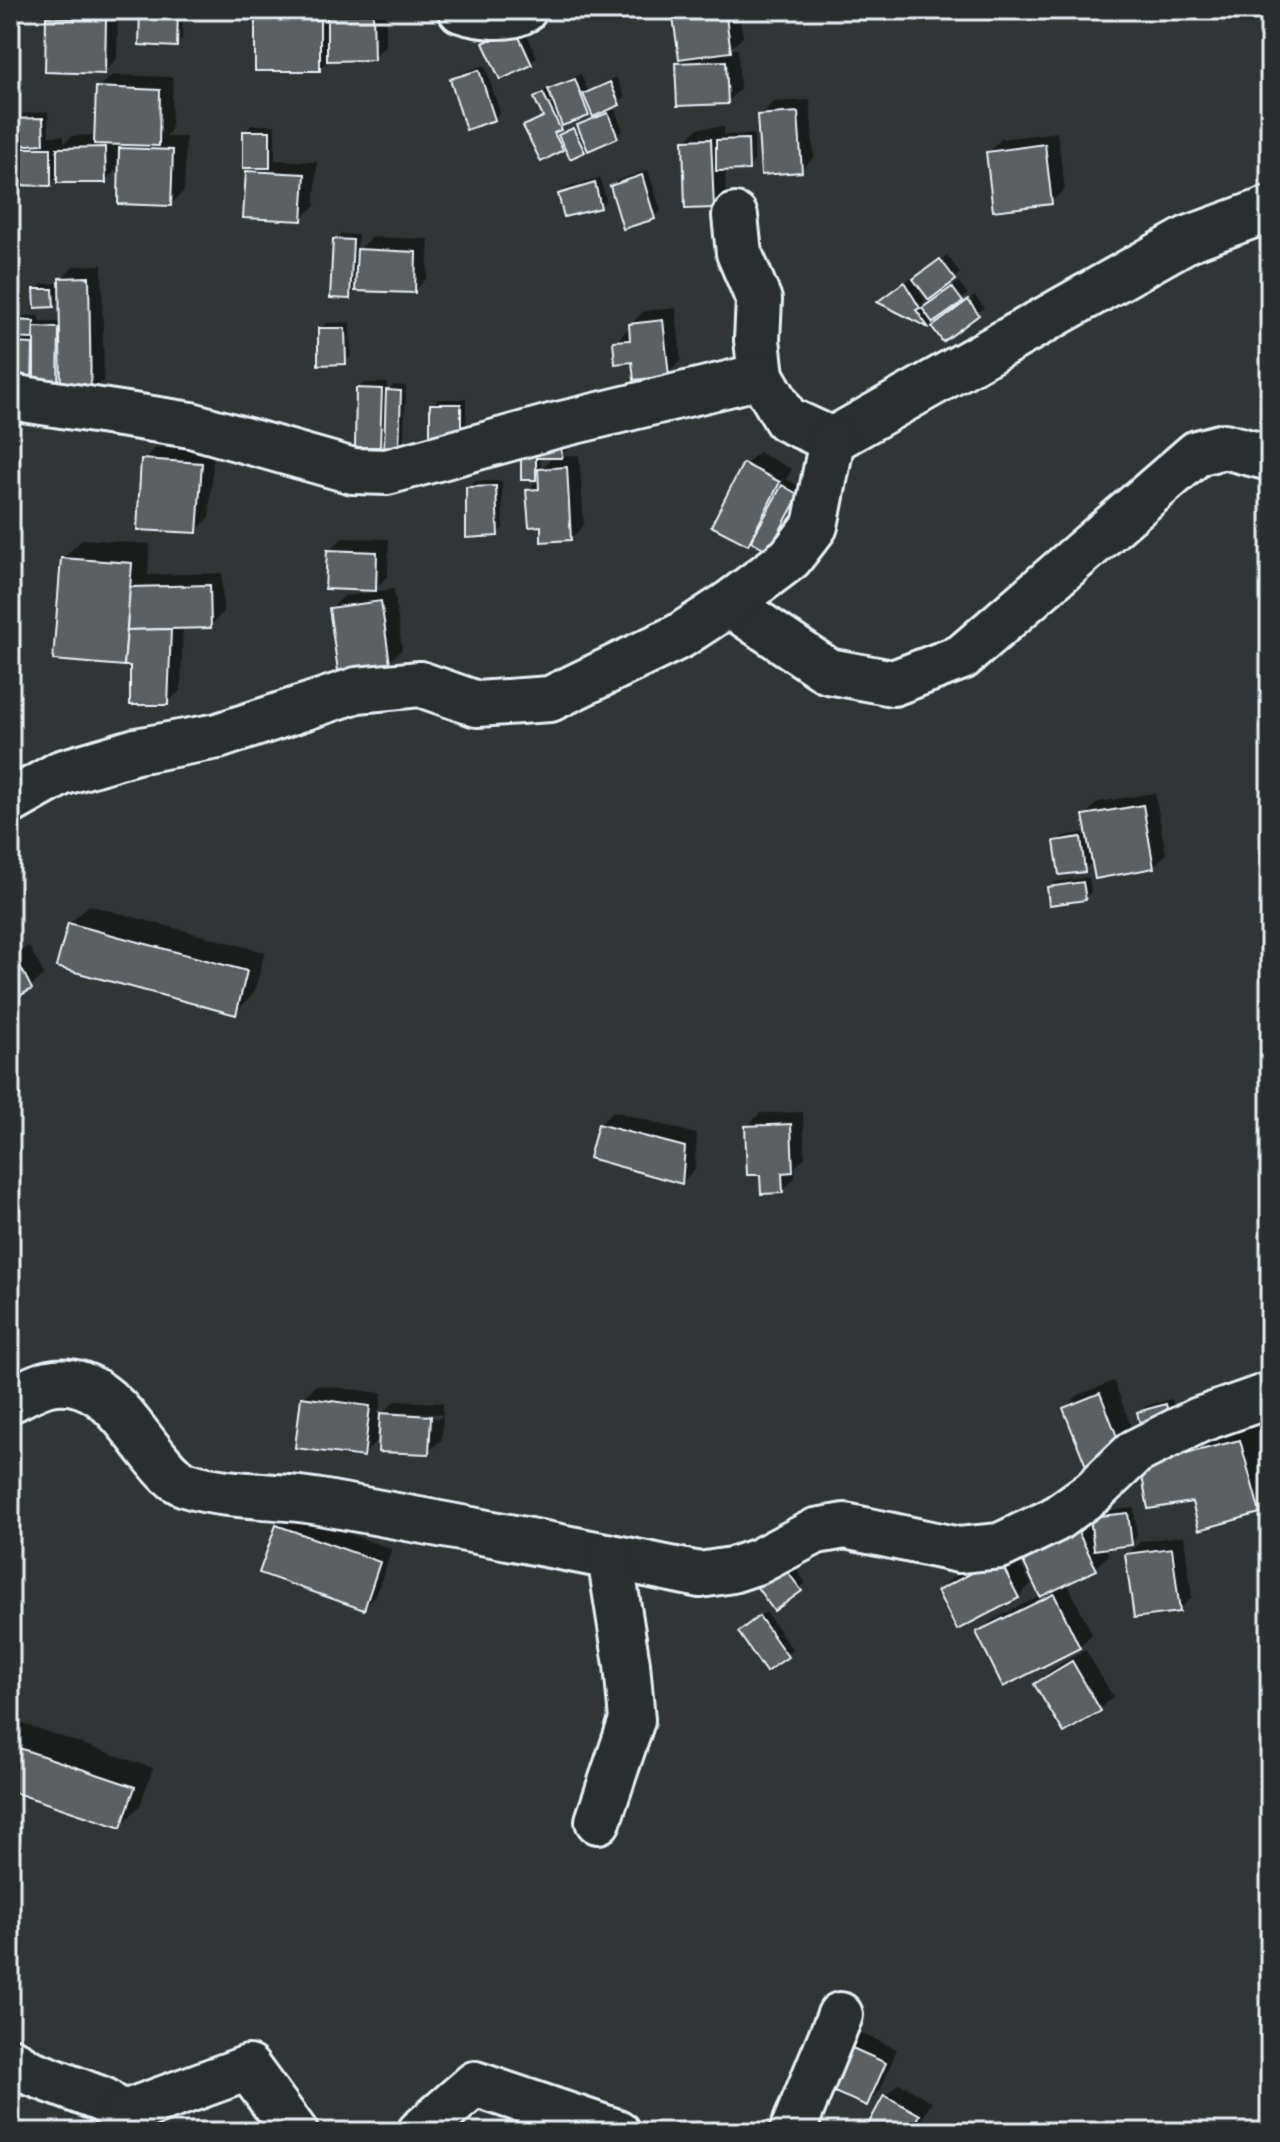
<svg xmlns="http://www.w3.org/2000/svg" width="1280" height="2142" font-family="Dekko,sans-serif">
<rect width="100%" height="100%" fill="#323536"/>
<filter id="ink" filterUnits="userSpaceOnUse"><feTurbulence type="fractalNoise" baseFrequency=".0125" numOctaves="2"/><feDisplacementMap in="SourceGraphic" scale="16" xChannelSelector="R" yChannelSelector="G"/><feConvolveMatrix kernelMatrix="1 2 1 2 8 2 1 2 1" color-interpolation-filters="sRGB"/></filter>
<g filter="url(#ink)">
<g fill="#0007" fill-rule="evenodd">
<polygon points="10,10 11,10 10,57"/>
<polygon points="56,10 118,10 117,59 104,72 48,18"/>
<polygon points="142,10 183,10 182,39 176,45"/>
<polygon points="257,10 386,10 386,45 373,58 330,59 319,69"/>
<polygon points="674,10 739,10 743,37 730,49 738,49 740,89 727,102 677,64 684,57"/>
<polygon points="521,23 537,57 531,63 501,77 485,44 492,38"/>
<polygon points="485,65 500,113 494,119 453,80 459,74"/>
<path d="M581 74 588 91 616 77 625 97 613 105 623 130 617 136 588 146 584 150 565 145 561 149 526 127 544 114 536 98 542 92ZM592 110 595 116 563 133 560 128 566 122Z"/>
<path d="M112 75 173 77 171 130 165 137H186L184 191 171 204 121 165 105 181 59 174 50 184 10 183V119L15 114 48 112 49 136H64V144L72 136 97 135 98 88ZM118 142 127 143 118 152Z"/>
<polygon points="810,100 814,157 801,170 760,116 773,102"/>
<polygon points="251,125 275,125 275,160 317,162 315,206 301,219 248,172 254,166 245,132"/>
<polygon points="724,127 724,135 754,134 754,161 748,168 725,168 726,193 713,206 685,141 698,128"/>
<polygon points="1057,132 1065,189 1051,202 988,153 1001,139"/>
<polygon points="648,170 661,211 654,217 625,226 612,186 618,180"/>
<polygon points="600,178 606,200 600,206 560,194 566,188"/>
<polygon points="341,234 358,235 357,252 372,237 429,239 427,278 414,291 356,290 349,296 335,240"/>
<polygon points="947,255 960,273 954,279 914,282 925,300 922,304 925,308 959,282 968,294 929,326 881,301 911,278 914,282"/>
<polygon points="102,265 104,380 90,394 31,383 10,382 10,341 15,336 10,336 10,316 39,316 39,322 62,322 61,297 53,305 36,290 42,284 61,283 61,279 74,266"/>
<polygon points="975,296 984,308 943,339 940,321"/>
<polygon points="676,308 681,360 668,374 634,360 615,342 628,329 632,329 631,324 644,311"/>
<polygon points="350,322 351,356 345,362 320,329 326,323"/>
<polygon points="364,383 387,383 387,392 394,385 406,386 404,441 398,447 386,439 380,445 358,389"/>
<polygon points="438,399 466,399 466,428 460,434 432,405"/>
<path d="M567 438V450L560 456 579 455 584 525 571 538 543 523 528 490 540 478V472L535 478 523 445ZM541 456H554L541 469Z"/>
<polygon points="156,447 214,450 209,518 196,531 143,460"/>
<polygon points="758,452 792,469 786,479 804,488 775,542 769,548 751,539 747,543 745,465"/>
<polygon points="474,481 502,481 503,528 497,534 468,488"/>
<polygon points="342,538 389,539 388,576 375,589 329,551"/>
<polygon points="83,539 150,544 148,575 222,573 223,613 210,626 183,627 181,690 167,703 132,664 124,664 63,558"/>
<polygon points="394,589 402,649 389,662 331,609 344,596"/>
<polygon points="1155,793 1166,854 1153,867 1093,861 1084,870 1056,842 1063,836 1088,832 1085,816 1098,802"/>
<polygon points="1089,877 1091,892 1085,898 1049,888 1055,882"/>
<polygon points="89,905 265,952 254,993 235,1013 69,924"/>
<polygon points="10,944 15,953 29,946 44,974 31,987 10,999"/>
<polygon points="613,1111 697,1134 695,1169 682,1182 600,1125"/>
<polygon points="803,1112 805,1157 795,1167 795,1178 782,1191 762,1173 747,1127 760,1113"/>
<polygon points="1114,1381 1135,1437 1087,1464 1065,1408 1078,1395"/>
<path d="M316 1385 382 1393 379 1417 395 1401 443 1403 442 1439 428 1452 378 1424 376 1442 363 1455 303 1398ZM392 1412 441 1414V1418L392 1416Z"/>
<polygon points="1172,1399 1177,1420 1139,1412 1145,1406"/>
<polygon points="1259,1421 1270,1461 1270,1500 1259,1511 1193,1500 1162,1446"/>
<polygon points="1134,1508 1137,1537 1131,1543 1104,1546 1109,1555 1095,1568 1067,1582 1092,1634 1079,1647 979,1633 992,1620 1042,1595 1023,1558 1098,1512"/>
<polygon points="291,1513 392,1549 376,1595 363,1608 278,1526"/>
<polygon points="1184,1536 1192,1597 1179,1610 1128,1554 1141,1541"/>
<polygon points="1012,1547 1031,1584 1018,1597 939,1591 952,1578"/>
<polygon points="790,1561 806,1583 775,1608"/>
<polygon points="766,1612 792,1649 786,1655 746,1626"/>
<polygon points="1085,1649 1113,1696 1100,1709 1065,1730 1037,1684 1050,1671"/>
<polygon points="10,1719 153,1768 140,1806 120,1826 10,1789"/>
<polygon points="847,2027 897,2049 880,2091 867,2104 816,2082"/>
<polygon points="899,2083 932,2102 915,2132 866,2132 886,2096"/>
<polygon points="246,2122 249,2132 213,2132"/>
<polygon points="27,2123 85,2123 90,2132 18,2132"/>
</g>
<g fill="#5c6063" stroke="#e8f1f8" stroke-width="2">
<polygon points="140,10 178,10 177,47 139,45"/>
<rect x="255" y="10" width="65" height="61"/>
<polygon points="327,10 373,10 374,60 327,61"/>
<polygon points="672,10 725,10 731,52 679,59"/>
<polygon points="46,17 106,19 105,74 45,72"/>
<polygon points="515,28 532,65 500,80 483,43"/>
<polygon points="726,61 728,104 677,106 675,63"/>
<polygon points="479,70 495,120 466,130 450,79"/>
<polygon points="575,79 589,116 562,126 548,89"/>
<polygon points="610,82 620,105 593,117 583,94"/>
<polygon points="96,87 160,90 159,146 94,144"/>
<polygon points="543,93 561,130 554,133 563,150 541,162 523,126 543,117 534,98"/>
<polygon points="798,112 802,172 761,175 757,115"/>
<polygon points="608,113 618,138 588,151 577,125"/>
<polygon points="43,118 44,144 10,146 10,119"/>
<polygon points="573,128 585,152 570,159 558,135"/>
<rect x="243" y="131" width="27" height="37"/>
<polygon points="711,139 714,208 685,209 683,140"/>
<polygon points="748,139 749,170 716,171 716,140"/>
<polygon points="1045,144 1052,204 993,211 986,152"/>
<polygon points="105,147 106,183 57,183 57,148"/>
<polygon points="10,148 51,148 51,186 10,185"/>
<polygon points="119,148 173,150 171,206 118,204"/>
<polygon points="246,171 305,174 302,221 243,218"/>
<polygon points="642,175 655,219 623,229 610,186"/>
<polygon points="595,183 601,208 564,217 558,194"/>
<polygon points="333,239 353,240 350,299 330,298"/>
<polygon points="357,249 416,252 415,293 355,291"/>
<polygon points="940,259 956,280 929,300 913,279"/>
<polygon points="89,277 91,396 61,396 59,278"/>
<polygon points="904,282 920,308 916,310 929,328 877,302"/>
<polygon points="952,287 963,302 933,323 922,308"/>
<polygon points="34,289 53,289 54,307 35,308"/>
<polygon points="968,300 979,315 943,342 932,327"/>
<polygon points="10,320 34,321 33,339 10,338"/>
<polygon points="663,320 669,376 634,380 632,362 615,364 613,341 630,340 629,324"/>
<polygon points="34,327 59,328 58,390 34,389"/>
<polygon points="318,328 345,328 346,364 318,365"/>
<polygon points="10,343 33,344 32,385 10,384"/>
<polygon points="356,388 382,389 380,447 355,447"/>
<polygon points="386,390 401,391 399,449 384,449"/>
<rect x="430" y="404" width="31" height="32"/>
<polygon points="561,443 562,458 536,458 536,480 521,480 521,444"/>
<polygon points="141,459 202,463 197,533 137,530"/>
<polygon points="743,463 780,482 748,545 711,526"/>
<polygon points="567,467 571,540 541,542 541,526 529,527 526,490 539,489 538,469"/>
<polygon points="782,485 799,495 769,551 751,541"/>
<polygon points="496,486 498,536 466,538 466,487"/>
<polygon points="327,550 377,552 376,591 325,589"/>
<polygon points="61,558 132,563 124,666 53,660"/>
<polygon points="210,585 211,628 127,630 130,587"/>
<polygon points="381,601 390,664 338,671 329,608"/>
<polygon points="171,629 168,705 130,705 130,666 124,666 127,630"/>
<polygon points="1143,805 1154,868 1095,879 1083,815"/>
<polygon points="1081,837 1085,872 1059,875 1054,841"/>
<polygon points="1083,882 1086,900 1049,905 1047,887"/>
<polygon points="68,923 247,971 236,1015 56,967"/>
<polygon points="16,958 32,989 10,1001 10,961"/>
<polygon points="598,1124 685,1147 682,1184 589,1158"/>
<polygon points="791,1124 793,1172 782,1173 783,1193 761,1194 760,1175 747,1175 745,1126"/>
<polygon points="1100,1393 1123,1452 1086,1466 1063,1408"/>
<polygon points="301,1397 370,1406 364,1457 295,1448"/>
<polygon points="1166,1404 1172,1428 1143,1436 1137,1412"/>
<polygon points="380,1413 431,1416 429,1454 378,1452"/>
<polygon points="1240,1440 1260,1513 1199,1530 1192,1502 1148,1509 1140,1465"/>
<polygon points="1128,1513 1132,1545 1094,1550 1090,1517"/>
<polygon points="276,1525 380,1562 364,1610 259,1573"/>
<polygon points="1077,1530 1097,1570 1040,1597 1021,1557"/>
<polygon points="1172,1548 1180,1612 1134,1618 1125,1554"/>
<polygon points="999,1559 1019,1598 957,1630 937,1591"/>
<polygon points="783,1566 802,1591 774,1611 756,1586"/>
<polygon points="1054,1594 1080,1648 1003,1687 976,1632"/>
<polygon points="759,1616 788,1657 766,1672 738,1632"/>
<polygon points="1072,1661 1101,1711 1064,1733 1034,1684"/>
<polygon points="10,1745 135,1787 121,1828 10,1791"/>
<polygon points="832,2039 886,2063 867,2106 813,2083"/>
<polygon points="884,2095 920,2115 911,2132 864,2132"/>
</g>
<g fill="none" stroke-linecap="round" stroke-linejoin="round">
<g stroke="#e8f1f8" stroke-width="50">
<g id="minor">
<path d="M461 10C479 16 508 20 524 10"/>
<polyline points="735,216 739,253 759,300 757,340 761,376"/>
<polyline points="10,397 191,425 353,471 387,472 554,426 761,376 786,419 832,440 1188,239 1270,209"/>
<polyline points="729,604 828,671 893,683 962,657 1197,453 1224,446 1270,458"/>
<polyline points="10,802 61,773 136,751 218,736 357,690 420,684 477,704 550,699 680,636 729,604 790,558 815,526 832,440"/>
<path d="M10 1400C22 1394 36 1386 49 1383 99 1373 125 1420 152 1453 162 1465 172 1480 188 1485 229 1498 277 1494 320 1502 447 1525 574 1549 700 1575L732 1570 759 1561 816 1531 845 1526 959 1550 1000 1546 1054 1520 1093 1492 1135 1452 1199 1420 1270 1395"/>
<polyline points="598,1821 632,1720 627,1664 610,1557"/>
<polyline points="10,2060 29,2072 103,2100 122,2114 127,2132"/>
<polyline points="122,2114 248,2068 295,2132"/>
<polyline points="420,2132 475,2084 617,2132"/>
<polyline points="792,2132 840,2015"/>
</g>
</g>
<use href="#minor" stroke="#2a2d2e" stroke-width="44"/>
</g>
</g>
<rect width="1280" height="2142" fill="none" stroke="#2a2d2e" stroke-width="40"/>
<rect x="20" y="20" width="1240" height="2102" fill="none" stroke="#e8f1f8" stroke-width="3" filter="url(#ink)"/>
</svg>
